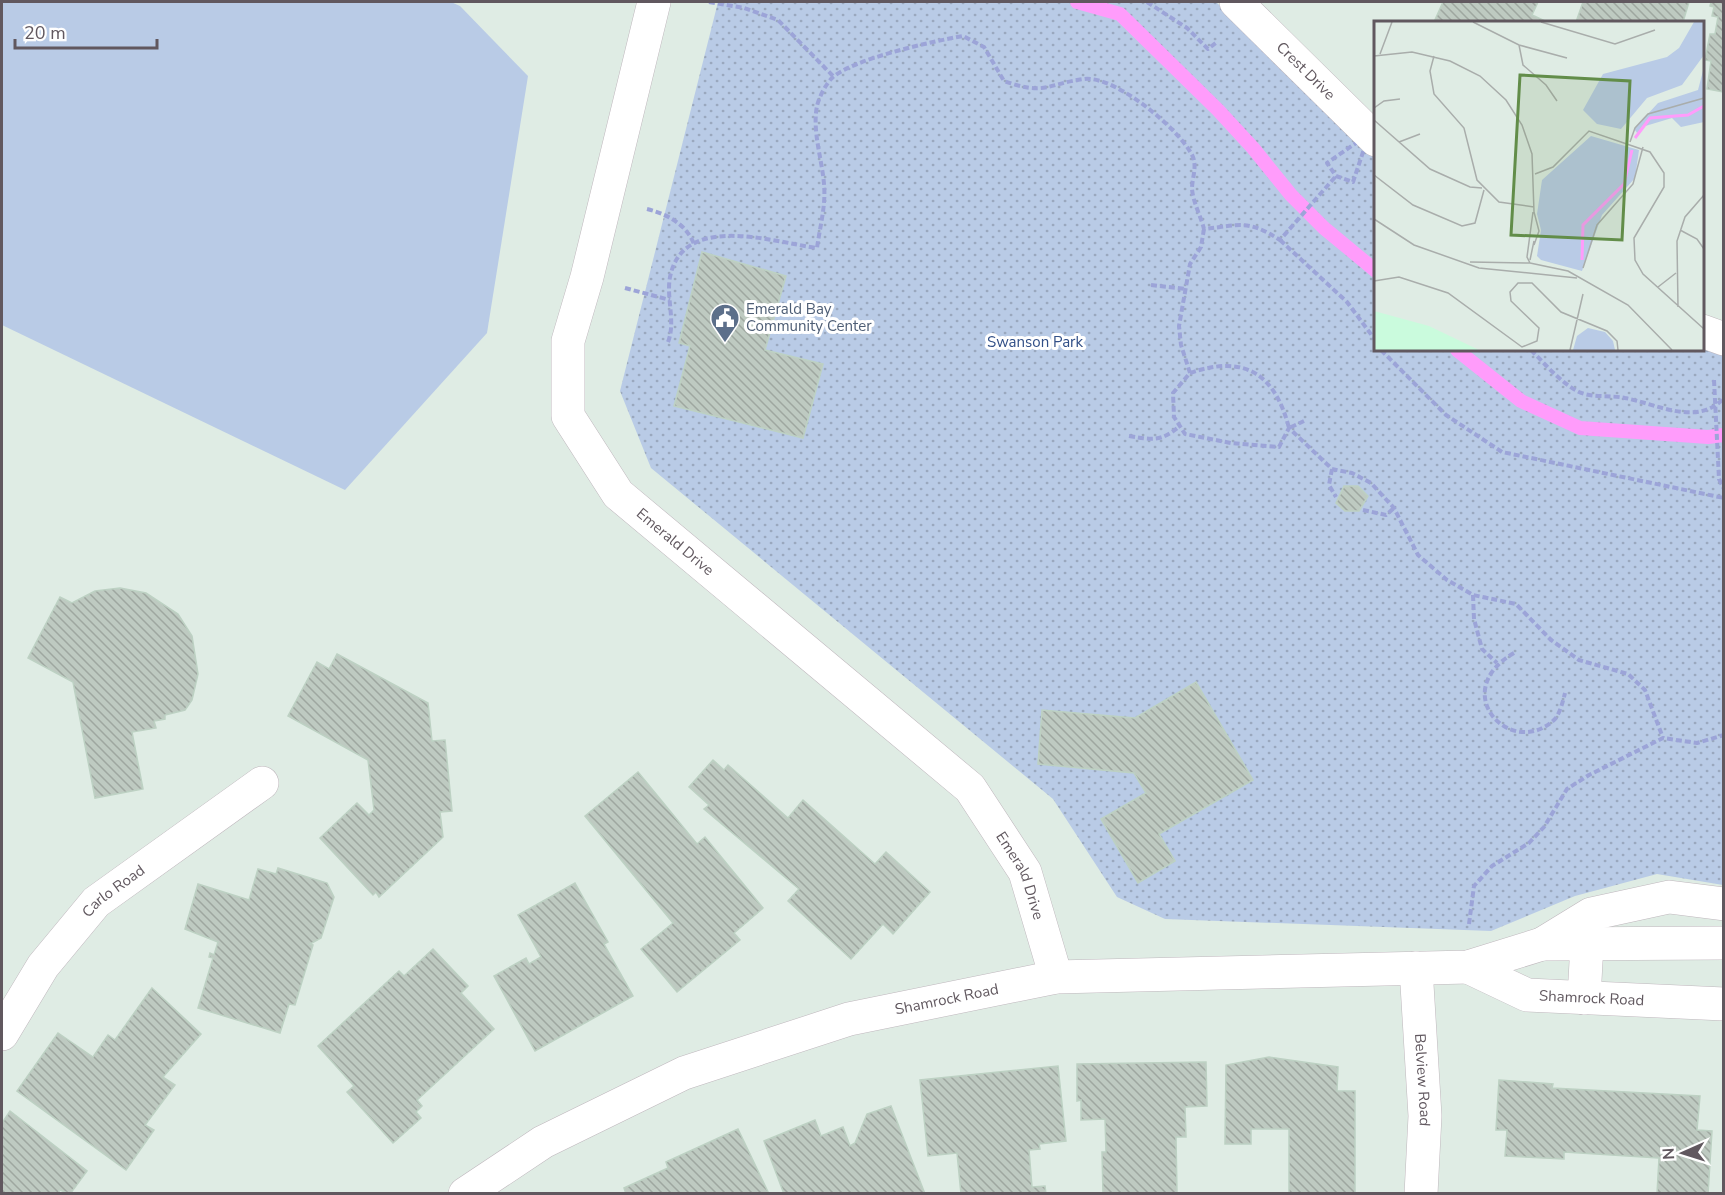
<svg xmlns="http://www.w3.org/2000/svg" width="1725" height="1195" font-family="'Nunito Sans',sans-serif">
<defs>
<pattern id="park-dots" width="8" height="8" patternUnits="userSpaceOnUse" patternTransform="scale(1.5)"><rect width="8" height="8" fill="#b9cbe6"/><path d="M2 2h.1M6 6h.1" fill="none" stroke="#9aa8be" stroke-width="1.8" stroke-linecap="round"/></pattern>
<pattern id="building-back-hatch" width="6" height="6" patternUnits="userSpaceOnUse" patternTransform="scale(1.5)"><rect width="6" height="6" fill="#becac1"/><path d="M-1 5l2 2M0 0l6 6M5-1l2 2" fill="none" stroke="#9ea7a0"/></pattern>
</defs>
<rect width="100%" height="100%" fill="#dfece4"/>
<polygon fill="#b9cbe6" points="2,2 451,2 460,6 528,76 487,333 345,490 2,325"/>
<polygon fill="url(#park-dots)" points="718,2 1216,2 1375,153 1376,350 1702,350 1703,345 1723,351 1723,885 1657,874 1575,896 1491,931 1165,919 1117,897 1053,799 651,468 620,391"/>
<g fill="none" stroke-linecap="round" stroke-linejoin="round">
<g stroke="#ff9cfb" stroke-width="14">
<polyline points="1077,2 1120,14 1218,110 1253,148 1291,195 1324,228 1376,271"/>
<polyline points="1457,350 1521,401 1580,428 1708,437 1724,435"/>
</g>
</g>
<g fill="url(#building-back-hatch)" stroke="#bdd1c3" stroke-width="1.5">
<polygon points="1443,2 1538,2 1532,15 1545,21 1434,22"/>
<polygon points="1583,2 1689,2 1683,22 1576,22"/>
<polygon points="1711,2 1724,2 1724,92 1707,89 1711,61 1705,60 1710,34 1715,34 1718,17 1712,16 1714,7 1710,6"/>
<polygon points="702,252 786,276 765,350 823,364 803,438 674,406 690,346 679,343"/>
<polygon points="1344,486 1358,486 1368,496 1359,511 1345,511 1336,503"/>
<polygon points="120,588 146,593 178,614 192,636 198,674 192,700 185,710 165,715 165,719 154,721 156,728 132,732 143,789 95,798 73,682 28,658 60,597 72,603 95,591"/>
<polygon points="337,654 428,703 432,741 445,740 452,811 440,812 443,837 379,897 376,892 373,895 320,838 357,803 369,815 374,810 368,760 288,716 317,662 329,669"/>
<polygon points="1196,682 1253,780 1159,834 1175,861 1138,883 1101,819 1146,793 1134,773 1038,764 1042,710 1135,718"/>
<polygon points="713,760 724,770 728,765 788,818 803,800 875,864 886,852 930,892 893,934 883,924 851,959 788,901 799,889 704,809 709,805 689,787"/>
<polygon points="638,772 697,844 705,837 763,908 734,933 740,940 677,992 641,949 673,923 585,816"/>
<polygon points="278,868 327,883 334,897 321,938 310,944 313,945 295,1005 289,1004 280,1033 198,1008 213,958 209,957 210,953 214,955 218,942 185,929 198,884 249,900 258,869 276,874"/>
<polygon points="575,883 608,942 604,944 633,996 535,1051 494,976 526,958 529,964 541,957 518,915"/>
<polygon points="433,949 468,986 461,993 494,1029 417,1100 422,1106 416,1112 421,1118 393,1143 347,1092 354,1086 318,1046 399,971 404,976"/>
<polygon points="152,988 201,1034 163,1077 175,1085 145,1125 154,1130 126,1170 17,1091 58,1033 93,1057 108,1035 115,1040"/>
<polygon points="1269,1057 1338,1067 1337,1091 1355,1091 1355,1194 1289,1194 1289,1129 1251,1129 1251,1144 1225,1144 1226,1065"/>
<polygon points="1206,1062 1207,1106 1185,1107 1186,1137 1176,1137 1177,1193 1103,1194 1102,1152 1106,1152 1105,1119 1081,1120 1081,1100 1077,1101 1077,1064"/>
<polygon points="1058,1066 1066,1141 1039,1144 1040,1149 1029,1150 1032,1187 1045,1186 1046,1194 961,1194 957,1153 928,1156 920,1080"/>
<polygon points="1499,1080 1553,1084 1552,1088 1700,1096 1697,1130 1712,1131 1708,1194 1657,1194 1659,1158 1564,1152 1564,1159 1505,1156 1507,1130 1496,1130"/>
<polygon points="891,1106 925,1194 784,1194 764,1141 815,1120 821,1136 843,1127 850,1146 855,1143 867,1114"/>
<polygon points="10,1111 87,1171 70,1194 60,1190 58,1194 2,1194 2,1123"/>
<polygon points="738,1129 769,1194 626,1194 624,1188 668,1168 666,1162"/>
</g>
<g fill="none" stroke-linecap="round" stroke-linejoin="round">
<g stroke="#bfb7bd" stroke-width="34">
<g id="minor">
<path id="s1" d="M654 2 587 277 568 341V416L618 494 970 788 1025 872 1056 977"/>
<path id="s2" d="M1236 2 1376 140"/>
<polyline points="1702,331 1724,339"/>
<polyline points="1542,944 1724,943"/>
<path id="s3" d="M1468 967 1527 995 1724 1004"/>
<path id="s4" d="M1416 968 1425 1116 1421 1194"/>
<polyline points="1584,998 1587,944"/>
<path id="s5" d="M2 1034 43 966 96 902 262 783"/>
<path id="s6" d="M465 1194 543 1142 684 1073 849 1019 1056 977 1468 967 1542 944 1591 914 1669 897 1724 904"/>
</g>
</g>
<g stroke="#9ca4d8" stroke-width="4" stroke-dasharray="6 3" stroke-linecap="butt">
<polyline points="709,2 744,8 778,20 833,76"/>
<polyline points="1147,2 1187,28 1208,49 1217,42"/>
<polygon points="1369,134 1353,182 1336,176 1327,163"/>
<path d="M647 209C667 214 686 224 694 244"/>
<polyline points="1204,229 1201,247 1190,264 1179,326 1181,345 1190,373 1173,393 1174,417 1185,434 1231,443 1279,447 1289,428 1332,469 1352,473 1371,483 1394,508 1418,555 1447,580 1473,595 1516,604 1551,640 1579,660 1628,674 1645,690 1663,738"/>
<polyline points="1280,240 1347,302 1376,341"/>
<polyline points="1151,285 1186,289"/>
<polyline points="625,288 670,300"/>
<path d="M668 342C676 322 666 298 670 277 683 212 773 242 817 248 820 226 826 206 824 184 822 159 812 131 817 106 819 97 826 84 832 78 852 59 934 41 963 36L984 47 1004 81C1046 96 1046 84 1084 79 1115 75 1181 130 1193 157 1197 168 1192 178 1192 189 1193 202 1201 217 1204 229 1241 225 1247 219 1280 240L1336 176"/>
<polyline points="1381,350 1446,415 1502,452 1724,498"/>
<path d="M1531 350C1546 365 1560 382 1579 392 1592 398 1611 395 1625 398 1657 404 1697 427 1724 398"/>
<path d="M1190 373C1245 354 1275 374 1289 428L1304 421"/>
<polyline points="1714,380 1719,479 1724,489"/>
<path d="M1129 436C1154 440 1160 442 1180 426"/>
<polyline points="1332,469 1329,485 1336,497"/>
<polyline points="1363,510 1386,515 1394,508"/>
<polyline points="1473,595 1474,619 1482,649 1497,663"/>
<path d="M1514 653C1446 692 1512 761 1555 719 1560 713 1563 701 1565 693"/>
<polyline points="1469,924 1474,886 1492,866 1529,843 1544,827 1567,789 1589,775 1663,738 1697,743 1724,735"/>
</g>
<use href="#minor" stroke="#fff" stroke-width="33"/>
</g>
<defs>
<g id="civic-pin" transform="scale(1.5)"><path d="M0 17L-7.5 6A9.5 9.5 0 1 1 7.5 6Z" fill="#5c6f8a" stroke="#fff"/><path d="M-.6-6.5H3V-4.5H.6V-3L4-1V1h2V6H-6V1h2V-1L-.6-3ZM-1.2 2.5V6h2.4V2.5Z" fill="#fff"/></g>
</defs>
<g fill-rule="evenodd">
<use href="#civic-pin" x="725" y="318"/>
</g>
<g text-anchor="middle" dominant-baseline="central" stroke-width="6" stroke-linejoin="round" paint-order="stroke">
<g font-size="15" fill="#61585f" stroke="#fff">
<text stroke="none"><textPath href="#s2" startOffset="98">Crest Drive</textPath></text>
<text stroke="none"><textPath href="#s1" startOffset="592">Emerald Drive</textPath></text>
<text stroke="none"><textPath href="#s1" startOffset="1078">Emerald Drive</textPath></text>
<text stroke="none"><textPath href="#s5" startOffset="183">Carlo Road</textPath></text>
<text stroke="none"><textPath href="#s6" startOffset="524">Shamrock Road</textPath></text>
<text stroke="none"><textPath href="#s3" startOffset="130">Shamrock Road</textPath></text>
<text stroke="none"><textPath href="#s4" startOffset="112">Belview Road</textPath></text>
</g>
<g font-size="15" fill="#4e5e75" stroke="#fff" text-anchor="start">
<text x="746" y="309">Emerald Bay<tspan x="746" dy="17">Community Center</tspan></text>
</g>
<g font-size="15" fill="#314f87" stroke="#fff">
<text x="1035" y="342">Swanson Park</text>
</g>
</g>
<g transform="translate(1374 21)">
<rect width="330" height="330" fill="#dfece4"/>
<path d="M320 1H330V34L308 64 273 77 247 108 223 103 209 89 229 53 293 36 305 27Z" fill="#b9cbe6"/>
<path d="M0 290 55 305 105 329H0Z" fill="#cafbdd"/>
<path d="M330 46V101L307 106 298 97 268 106 264 113 260 108 284 82 324 69ZM217 115 265 129 261 157 228 194 208 250 167 239 163 235 167 209 163 193 168 159ZM214 307 231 311 239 320 241 329H199L203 315Z" fill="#b9cbe6"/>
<path fill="none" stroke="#ff9cfb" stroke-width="3" d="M261 117 276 97 314 94 330 85M208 239 209 204 250 163 258 129"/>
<path fill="none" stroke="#a9adab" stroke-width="1.5" d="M99 1 145 24 193 37M167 1 241 23 281 9M145 24 149 44 172 64 183 80M6 33 18 1M0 35 38 31 76 40 106 55 132 79 148 104 158 133 160 191 165 210 160 224M60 35 56 50 60 73 90 107 103 159 125 181 160 186M0 87 10 80 26 78M0 99 56 148 96 166 108 167M25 121 46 113M256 121 261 107 274 93 330 77M161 153 179 146 215 110 276 131 290 152V166L260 217 261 239 269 253 330 308M0 154 39 184 88 205 101 202 110 169M0 198 40 224 105 247 203 257M306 209 323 218 330 228M156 239 160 220M96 241 156 242 194 250 254 284 298 329M156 242 153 236 159 191M209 247 223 204 259 163 269 126M0 260 25 256 74 272 148 326 163 320 165 307 137 280 136 271 144 262H158L187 291 233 310 243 320 244 329M284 266 302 252M304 286 303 220 311 196 330 174M196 329 209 273"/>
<path fill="#628d49" fill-opacity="0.15" stroke="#628d49" stroke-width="3" d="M146 54 256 60 248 219 137 214Z"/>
<rect width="330" height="330" fill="none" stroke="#61585f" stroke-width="3"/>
</g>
<rect width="1725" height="1195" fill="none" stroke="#61585f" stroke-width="6"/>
<g transform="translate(1683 1153) rotate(267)" stroke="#ffffff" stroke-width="4.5" paint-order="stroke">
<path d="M0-4.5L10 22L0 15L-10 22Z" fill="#61585f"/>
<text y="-9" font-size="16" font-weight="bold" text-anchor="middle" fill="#61585f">N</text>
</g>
<path d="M15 39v9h142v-9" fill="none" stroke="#61585f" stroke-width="3"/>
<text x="24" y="39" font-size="18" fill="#61585f" stroke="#ffffff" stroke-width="4.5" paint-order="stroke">20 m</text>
</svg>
